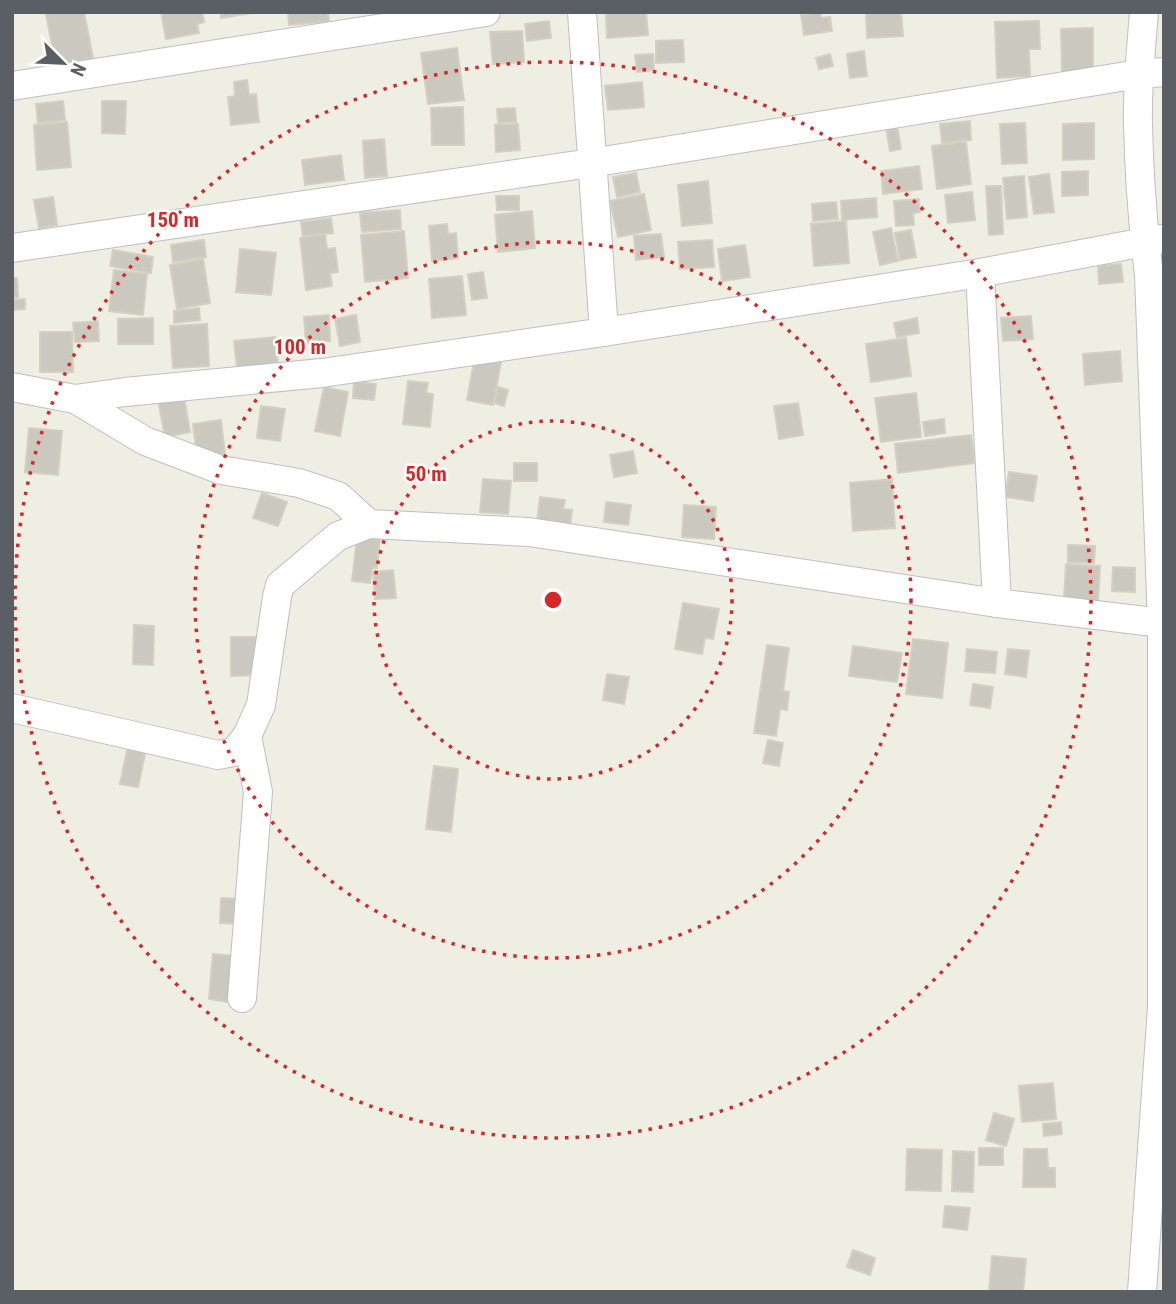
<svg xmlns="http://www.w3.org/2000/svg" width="1176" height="1304" font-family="'Roboto Condensed',sans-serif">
<rect width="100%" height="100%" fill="#efeee2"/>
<g fill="#cac8bf" stroke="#d4d0c0" stroke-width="2">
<polygon points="56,12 84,12 93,58 56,65 46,14"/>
<polygon points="161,12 202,12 204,22 197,24 199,33 166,39"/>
<polygon points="221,12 257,12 221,18"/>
<polygon points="288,12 328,12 329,21 289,25"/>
<polygon points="606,12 646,12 648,35 607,38"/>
<polygon points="820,12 821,18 830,17 832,31 804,35 801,15"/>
<polygon points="866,12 901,12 903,36 867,38"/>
<polygon points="549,21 551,38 527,41 525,24"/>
<polygon points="1039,21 1040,49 1029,49 1030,76 997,78 995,22"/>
<polygon points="1093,28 1093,71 1062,72 1061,29"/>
<polygon points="522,31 524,62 493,64 490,32"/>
<polygon points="683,40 684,62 656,63 656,41"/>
<polygon points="457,48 464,100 428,104 421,53"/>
<polygon points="864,51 867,76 850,78 847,54"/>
<polygon points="653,54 654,70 637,72 635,55"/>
<polygon points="830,54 833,66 819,69 816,58"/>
<polygon points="247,80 249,95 256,94 259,122 231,125 228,97 235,96 234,82"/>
<polygon points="642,82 644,107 608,110 605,86"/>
<polygon points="63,101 65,120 38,123 36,104"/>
<polygon points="102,101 126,101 125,134 102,133"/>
<polygon points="463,107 464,145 432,145 431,108"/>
<polygon points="515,108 516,122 498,123 497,109"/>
<polygon points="970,121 971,140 942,143 940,124"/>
<polygon points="67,122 71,167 37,170 34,125"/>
<polygon points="1025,123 1027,163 1002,164 1000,124"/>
<polygon points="1094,123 1094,159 1063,160 1063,124"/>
<polygon points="518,124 520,150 496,152 495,125"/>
<polygon points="897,126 901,149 890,151 886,127"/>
<polygon points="384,139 387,176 365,178 363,141"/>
<polygon points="966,142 971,184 937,189 932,146"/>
<polygon points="341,155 344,180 305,185 302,160"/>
<polygon points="919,166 922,189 883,194 881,171"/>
<polygon points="1088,171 1088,195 1062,196 1062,172"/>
<polygon points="636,173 640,192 617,197 613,177"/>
<polygon points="1049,174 1054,212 1034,214 1029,177"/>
<polygon points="1024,176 1027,217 1007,219 1003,178"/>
<polygon points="708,181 712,223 682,226 678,185"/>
<polygon points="986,186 1001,186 1003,234 989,235"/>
<polygon points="972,192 975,220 948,223 945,195"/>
<polygon points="644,194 651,230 618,237 610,201"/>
<polygon points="496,196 519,196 519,210 497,210"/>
<polygon points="53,197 57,225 39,228 34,200"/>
<polygon points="876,198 877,217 842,220 841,201"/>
<polygon points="919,199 920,212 913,213 914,225 896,226 894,201"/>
<polygon points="836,202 838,219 813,221 812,204"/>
<polygon points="400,210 401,229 362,232 360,213"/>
<polygon points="532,211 535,248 498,252 495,215"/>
<polygon points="331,218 333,233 303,236 301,222"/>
<polygon points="846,221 849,263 814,266 811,224"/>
<polygon points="447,224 448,234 456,233 458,258 432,261 429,226"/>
<polygon points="891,228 898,261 880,265 873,232"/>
<polygon points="911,230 916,257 900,260 895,233"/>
<polygon points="404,231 408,278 365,282 361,235"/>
<polygon points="325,234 327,249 335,248 338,272 330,273 332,286 306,290 300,238"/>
<polygon points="661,234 664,257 636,260 634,236"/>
<polygon points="204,240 206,257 173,262 171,245"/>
<polygon points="712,240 714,267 680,269 678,242"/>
<polygon points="745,245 750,277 722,281 718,249"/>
<polygon points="240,249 276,253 271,295 236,292"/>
<polygon points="113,250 153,257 151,273 110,266"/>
<polygon points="203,259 210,303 177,309 170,265"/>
<polygon points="1121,264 1123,282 1099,284 1098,266"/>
<polygon points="114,270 147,274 143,315 109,311"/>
<polygon points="483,272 487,298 472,300 468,274"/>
<polygon points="462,276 466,315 432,318 429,279"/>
<polygon points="12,278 17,278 18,297 12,298"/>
<polygon points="25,299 25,309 12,310 12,300"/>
<polygon points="199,308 200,320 174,323 174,311"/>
<polygon points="329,315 330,341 306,343 304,317"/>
<polygon points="356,315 360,342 340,346 335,319"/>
<polygon points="1031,316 1033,339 1003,341 1001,318"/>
<polygon points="153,318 153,344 118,344 118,319"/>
<polygon points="917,318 919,333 897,337 894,323"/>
<polygon points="98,321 99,341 75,342 73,323"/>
<polygon points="207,324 209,366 173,368 170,326"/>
<polygon points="40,332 72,332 73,372 40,372"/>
<polygon points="275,337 278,364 237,368 234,341"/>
<polygon points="906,338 911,376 871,382 866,344"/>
<polygon points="1120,351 1122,381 1085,385 1083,354"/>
<polygon points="475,357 501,362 493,405 467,400"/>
<polygon points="354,381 376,384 374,400 353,398"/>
<polygon points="408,381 428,383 426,393 433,394 430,427 403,424"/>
<polygon points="324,387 348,392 340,436 315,431"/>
<polygon points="498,387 508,390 504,406 494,403"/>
<polygon points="916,393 921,437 881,442 875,398"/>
<polygon points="184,396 190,432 165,437 158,400"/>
<polygon points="798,403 803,435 779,439 774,406"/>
<polygon points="261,406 285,409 280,441 257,438"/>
<polygon points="944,419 945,433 925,436 923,422"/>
<polygon points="221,420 225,454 197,457 193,424"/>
<polygon points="29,428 62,431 58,475 25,472"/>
<polygon points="971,435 975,463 898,473 895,444"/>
<polygon points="633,451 637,473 614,477 610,455"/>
<rect x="514" y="463" width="23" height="18"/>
<polygon points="1009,472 1037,476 1033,501 1005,497"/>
<polygon points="483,479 511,481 508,514 480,512"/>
<polygon points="892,479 895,528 853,531 850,483"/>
<polygon points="262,493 287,502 278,526 253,518"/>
<polygon points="540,497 565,500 563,509 572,510 570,527 537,523"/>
<polygon points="606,502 631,505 628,525 604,522"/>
<polygon points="684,505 716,507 714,539 682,537"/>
<polygon points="357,537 380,539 377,568 372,568 370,583 352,581"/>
<polygon points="1068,545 1095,546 1094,563 1068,562"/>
<polygon points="1066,564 1100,566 1098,601 1064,599"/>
<polygon points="1113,567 1135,568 1135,592 1112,591"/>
<polygon points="393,570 396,598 375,599 373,572"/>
<polygon points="683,603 719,609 713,639 705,638 702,654 675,649"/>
<polygon points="134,625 154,626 153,665 133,664"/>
<polygon points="231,637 258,637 258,675 231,676"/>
<polygon points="913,639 948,643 942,698 906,694"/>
<polygon points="767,645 789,648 783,691 789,692 787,710 780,709 776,736 754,733"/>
<polygon points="853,646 902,653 897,682 849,676"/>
<polygon points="967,649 997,652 995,673 965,671"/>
<polygon points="1008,649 1029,651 1026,677 1005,674"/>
<polygon points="607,674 629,677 624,704 603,700"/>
<polygon points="973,684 993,687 990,708 970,705"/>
<polygon points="768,740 783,743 779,766 763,763"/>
<polygon points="128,746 146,749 138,787 120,784"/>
<polygon points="434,766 458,769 451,832 426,829"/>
<polygon points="221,898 241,899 240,924 220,923"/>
<polygon points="213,954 234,956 228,1002 209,999"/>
<polygon points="1053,1083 1056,1119 1022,1122 1019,1086"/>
<polygon points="994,1113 1014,1119 1006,1146 986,1140"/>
<polygon points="1061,1122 1062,1134 1044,1136 1043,1124"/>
<rect x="979" y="1148" width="24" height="17"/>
<polygon points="907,1149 942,1150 941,1191 906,1190"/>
<polygon points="1024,1149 1047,1149 1048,1168 1055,1168 1055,1187 1023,1187"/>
<polygon points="953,1151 974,1152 973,1192 952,1191"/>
<polygon points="945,1206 970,1208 967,1230 943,1227"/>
<polygon points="853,1250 875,1258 870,1275 847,1267"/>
<polygon points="992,1256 1026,1259 1023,1292 989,1291"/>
</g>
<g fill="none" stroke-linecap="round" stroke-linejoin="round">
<g stroke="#bcbfc5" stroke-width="30">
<g id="minor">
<polyline points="582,12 604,332"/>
<polyline points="12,86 486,12"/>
<polyline points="12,248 591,163 1139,74 1164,72"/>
<polyline points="12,387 75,399 125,392 322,373 604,332 980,273"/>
<polyline points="75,399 145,441 221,470 299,483 338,496 369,524 529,532 997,603 1162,623"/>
<polyline points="997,603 980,273 1161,239"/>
<polyline points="12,708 218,755 234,752 247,736 261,705 277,597 280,585 338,536 369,524"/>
<polyline points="242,998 258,792 247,736"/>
<path d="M1142 1292 1162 1007V623L1149 275C1143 226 1139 175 1138 125 1137 87 1141 50 1144 12"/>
</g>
</g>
<use href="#minor" stroke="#fff" stroke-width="28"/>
</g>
<g fill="none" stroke="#d62828" stroke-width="3.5" stroke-dasharray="3.5 7">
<circle cx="553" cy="600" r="179"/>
<circle cx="553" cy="600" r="358"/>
<circle cx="553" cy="600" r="538"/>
</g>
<circle cx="553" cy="600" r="10" fill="#d62828" stroke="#fff" stroke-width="3.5"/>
<g font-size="21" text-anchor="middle" font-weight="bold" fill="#d62828" stroke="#fff" stroke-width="5" stroke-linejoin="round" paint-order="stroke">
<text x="173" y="227">150 m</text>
<text x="300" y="354">100 m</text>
<text x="426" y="481">50 m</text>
</g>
<rect width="1176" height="1304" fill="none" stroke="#5a5e65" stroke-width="28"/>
<g transform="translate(63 63) rotate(114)" stroke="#ffffff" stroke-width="5" paint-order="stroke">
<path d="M0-5L12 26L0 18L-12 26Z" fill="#5a5e65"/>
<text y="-10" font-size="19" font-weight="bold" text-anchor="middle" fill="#5a5e65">N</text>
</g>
</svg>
